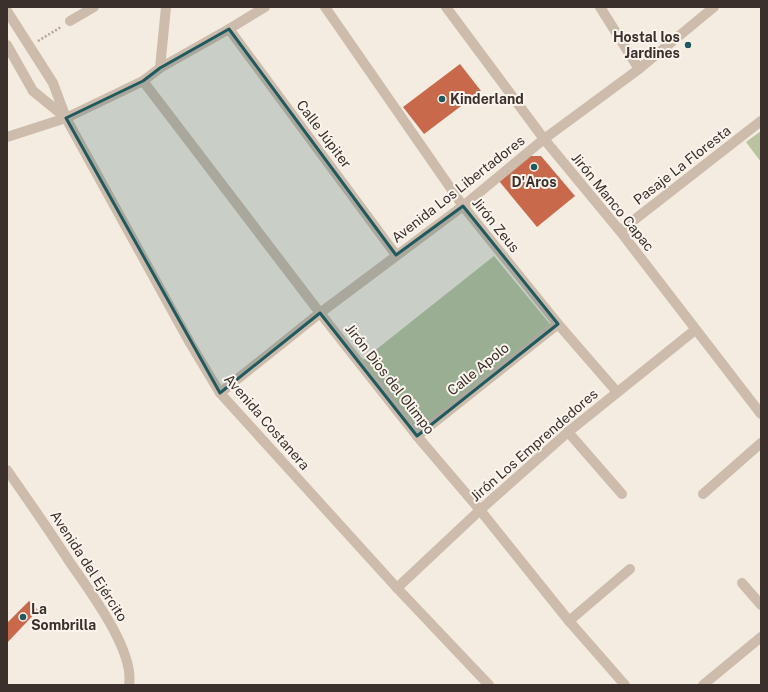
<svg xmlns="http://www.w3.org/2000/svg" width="768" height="692" font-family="'Public Sans',sans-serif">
<rect width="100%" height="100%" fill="#f4ebe1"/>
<g fill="#b8c4a0">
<polygon points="761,131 761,162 746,142"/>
<polygon points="494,256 550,324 418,432 363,360"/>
</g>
<g fill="#c8694b">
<polygon points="460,64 481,91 424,134 403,107"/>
<polygon points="529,156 541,156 575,196 537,227 499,181"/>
<polygon points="29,601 38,610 7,643 7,623"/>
</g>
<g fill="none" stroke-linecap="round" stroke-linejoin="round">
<polyline stroke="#b9a596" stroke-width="2.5" stroke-dasharray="2 2" stroke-linecap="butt" points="38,41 61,27"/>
<g stroke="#cdbbac" stroke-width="10">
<polyline points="325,7 463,206 558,324 617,392"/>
<polyline points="446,7 544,139 620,231 761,414"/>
<polyline points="600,7 639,69"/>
<polyline points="7,11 53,83 66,118 190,343 220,393 397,588 489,685"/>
<polyline points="70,21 94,7"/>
<polyline points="229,29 396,255"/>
<polyline points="7,45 33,91 65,117"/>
<polyline points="160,68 166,7"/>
<polyline points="143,81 320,313 417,436 480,510 569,621 625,685"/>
<polyline points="7,137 66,118 143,81 160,68 229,29 265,7"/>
<polyline points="620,231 761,121"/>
<polyline points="220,393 320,313 463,206 544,139 639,69 714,7"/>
<polyline points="568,432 622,494"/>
<polyline points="417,436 558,324"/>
<path d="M7 470C28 500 49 530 69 561 88 589 135 650 129 685"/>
<polyline points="703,494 761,443"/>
<polyline points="742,583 761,605"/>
<polyline points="397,588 480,510 568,432 695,330"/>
<polyline points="569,621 630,569"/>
</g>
<polyline stroke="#cdbbac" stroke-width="10" points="703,685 761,637"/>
</g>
<path fill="#1f5a5e" fill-opacity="0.2" stroke="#1f5a5e" stroke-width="3" stroke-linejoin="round" d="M229 29 396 255 463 206 558 324 417 436 320 313 220 393 66 118 143 81 160 68Z"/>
<g fill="#1f5a5e" stroke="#fbf5ee" stroke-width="1.5">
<circle cx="688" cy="45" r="4"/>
<circle cx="442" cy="99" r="4"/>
<circle cx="534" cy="167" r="4"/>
<circle cx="23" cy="617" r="4"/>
</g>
<g text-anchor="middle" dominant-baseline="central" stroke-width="4" stroke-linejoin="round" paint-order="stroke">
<g font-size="14" font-weight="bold" fill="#3b302b" stroke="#fbf5ee" text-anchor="start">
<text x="680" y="37" text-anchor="end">Hostal los<tspan x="680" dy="16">Jardines</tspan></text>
<text x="450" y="99">Kinderland</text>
<text x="534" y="182" text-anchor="middle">D'Aros</text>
<text x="31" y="609">La<tspan x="31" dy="16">Sombrilla</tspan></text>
</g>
<g font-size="14" fill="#3b302b" stroke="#fbf5ee">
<text transform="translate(324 134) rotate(53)">Calle Júpiter</text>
<text transform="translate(682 165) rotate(-38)">Pasaje La Floresta</text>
<text transform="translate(458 189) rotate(-38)">Avenida Los Libertadores</text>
<text transform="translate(613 202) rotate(51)">Jirón Manco Capac</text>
<text transform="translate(496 225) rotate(51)">Jirón Zeus</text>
<text transform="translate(478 369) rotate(-39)">Calle Apolo</text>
<text transform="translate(390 379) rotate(52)">Jirón Dios del Olimpo</text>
<text transform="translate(267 422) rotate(49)">Avenida Costanera</text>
<text transform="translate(534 445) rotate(-41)">Jirón Los Emprendedores</text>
<text transform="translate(89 566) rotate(57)">Avenida del Ejército</text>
</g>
</g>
<rect width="768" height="692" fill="none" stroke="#3b302b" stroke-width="16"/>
</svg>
